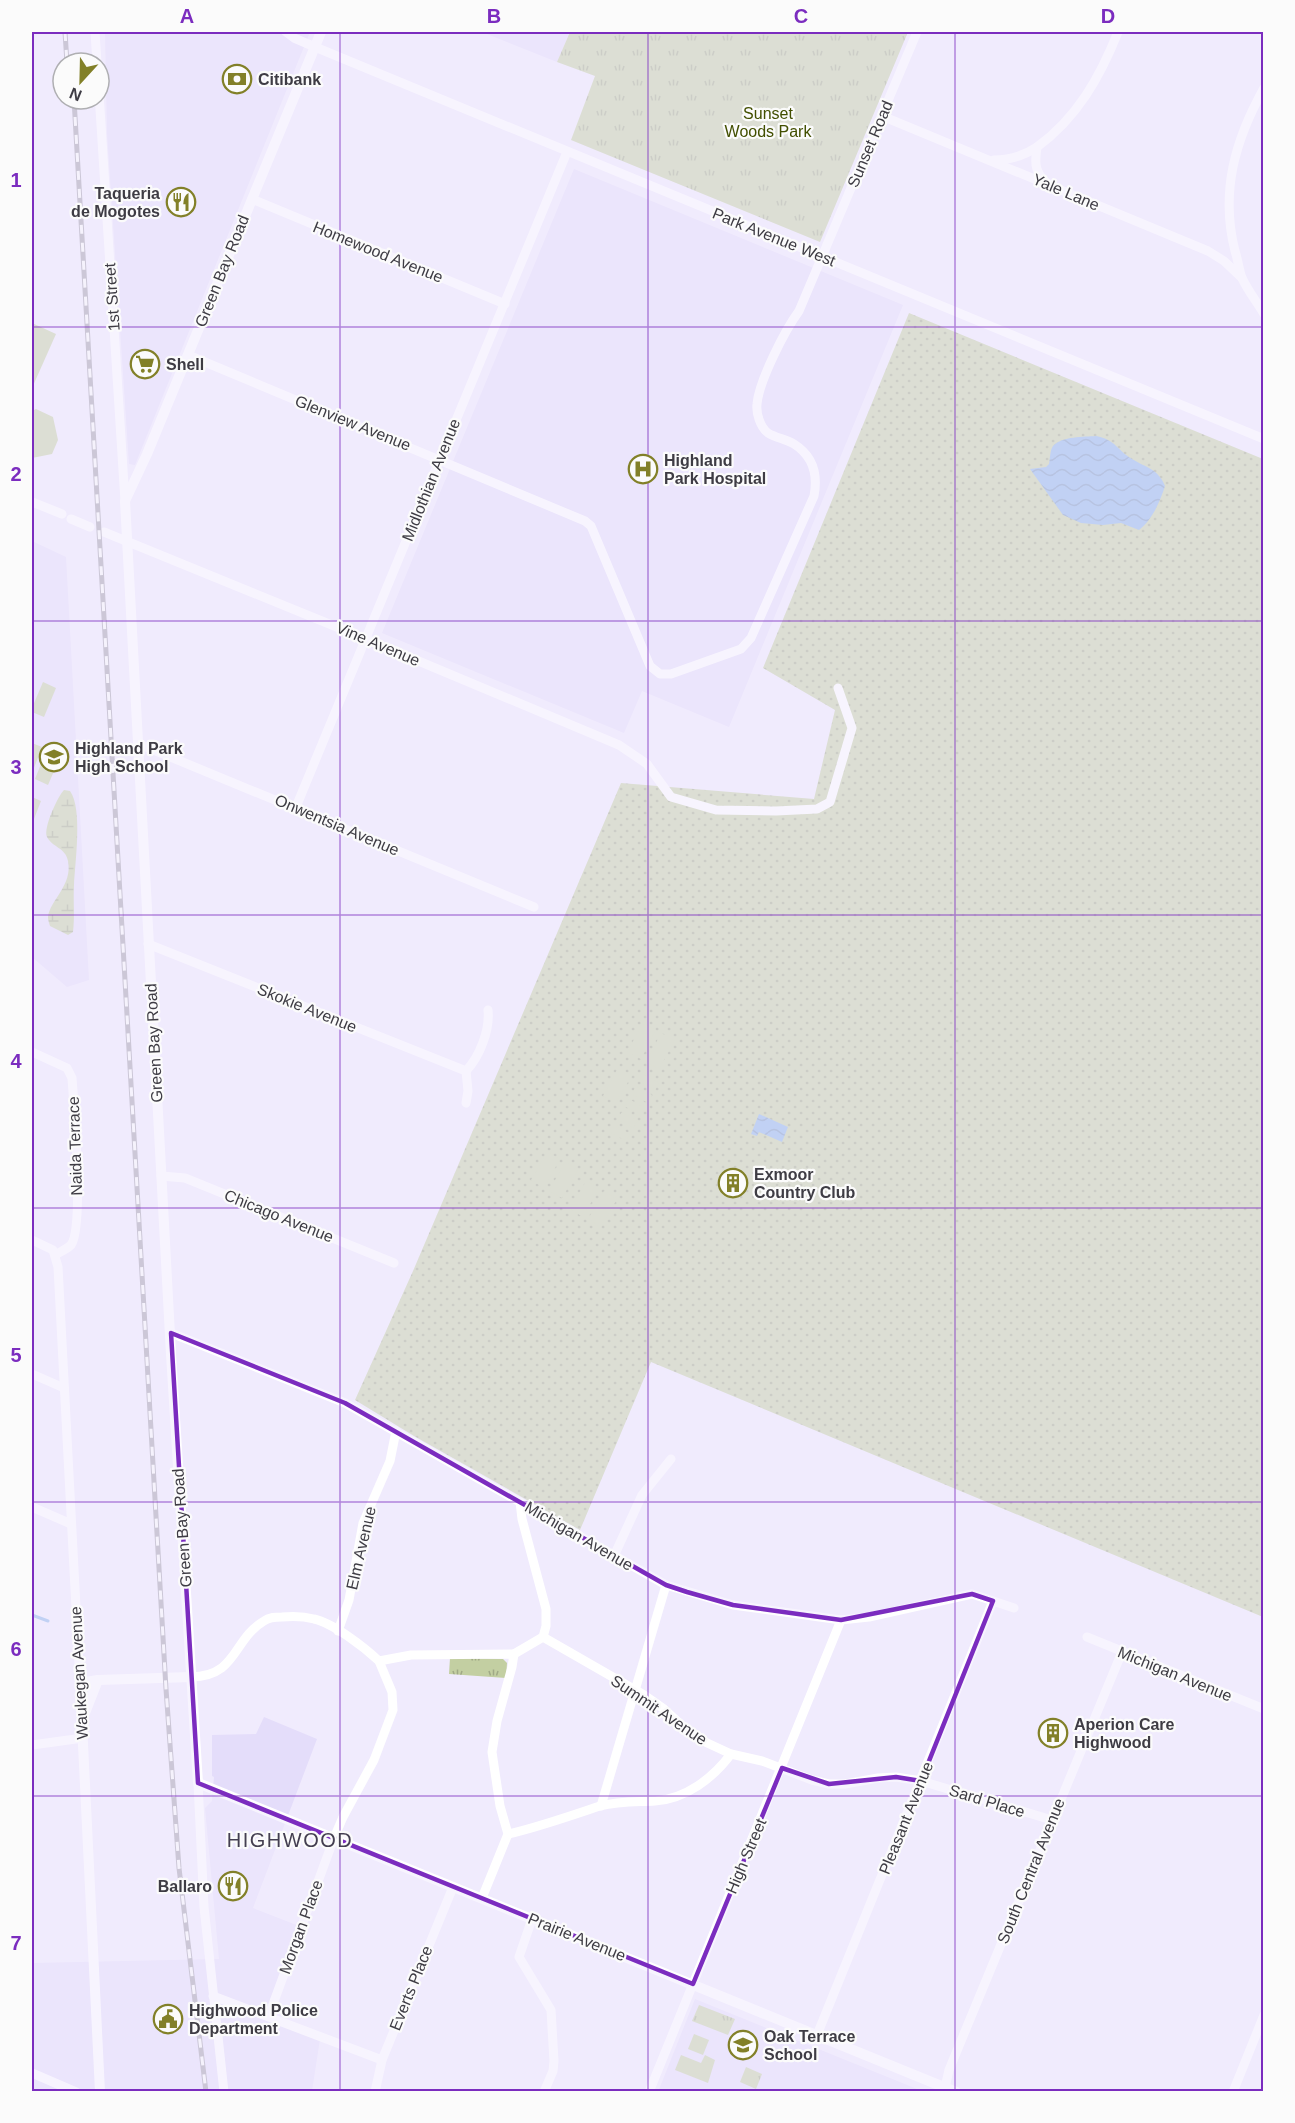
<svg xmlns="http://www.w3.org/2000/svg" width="1295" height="2123" font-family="Arial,sans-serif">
<defs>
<pattern id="grass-dots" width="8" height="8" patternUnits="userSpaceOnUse" patternTransform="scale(1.5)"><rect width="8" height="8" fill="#c3cfa2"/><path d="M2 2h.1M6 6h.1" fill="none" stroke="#a0a986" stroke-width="1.8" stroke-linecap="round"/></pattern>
<pattern id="wetland-marsh" width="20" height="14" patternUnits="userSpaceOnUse" patternTransform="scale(1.5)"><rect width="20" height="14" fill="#c3cfa2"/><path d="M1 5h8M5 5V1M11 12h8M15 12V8" fill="none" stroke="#a0a986"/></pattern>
<pattern id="park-tufts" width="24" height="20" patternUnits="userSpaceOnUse" patternTransform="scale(1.5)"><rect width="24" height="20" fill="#c3cfa2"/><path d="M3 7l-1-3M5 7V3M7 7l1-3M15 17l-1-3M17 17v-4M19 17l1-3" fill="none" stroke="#a0a986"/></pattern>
<pattern id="water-waves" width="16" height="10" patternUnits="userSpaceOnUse" patternTransform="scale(1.5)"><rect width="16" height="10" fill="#88b2e9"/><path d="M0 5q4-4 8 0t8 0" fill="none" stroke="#7192be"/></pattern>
</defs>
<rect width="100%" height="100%" fill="#f0ebfd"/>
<g fill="#e4ddfa">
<polygon points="105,32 310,32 135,465 129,464 107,133"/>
<polygon points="482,32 570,32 557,62"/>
<polygon points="574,169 903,305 729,727 642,691 624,733 382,633"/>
<polygon points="32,541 66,557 89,980 67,987 32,957"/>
<polygon points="264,1717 317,1739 253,1908 299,1926 266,2017 320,2039 312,2091 32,2091 32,2060 34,2054 32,2037 32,1963 219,1959 205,1808 212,1801 214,1777 212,1776 212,1735 256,1734"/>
<polygon points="695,1999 922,2091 658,2092"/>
</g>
<polygon fill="url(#grass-dots)" points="909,313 1263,459 1263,1617 651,1362 580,1530 414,1436 355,1400 413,1271 621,783 814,799 835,710 763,668"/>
<path fill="url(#wetland-marsh)" d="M64 790 70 791C83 809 75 863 74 885 73 900 75 917 73 932L68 935 50 926C49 923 48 920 48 917 50 900 73 885 68 861 66 848 52 847 47 837 43 828 58 796 64 790Z"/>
<g fill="url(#park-tufts)">
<polygon points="570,32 908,32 820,242 571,140 595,76 557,62"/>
<polygon points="450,1658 503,1659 507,1663 506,1678 449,1674"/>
<polygon points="699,2005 735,2019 728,2035 692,2021"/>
<polygon points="746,2067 762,2074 756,2089 740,2082"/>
</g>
<g fill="#c3cfa2">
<polygon points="32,323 56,334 32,388"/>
<polygon points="36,409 53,417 58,440 52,454 32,458 32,411"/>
<polygon points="43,682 56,688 44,717 32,712 32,708"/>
<polygon points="32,743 42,747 32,773"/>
<polygon points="47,749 61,755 48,785 35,779"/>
<polygon points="32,797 41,801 32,824"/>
<polygon points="643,1023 656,1030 641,1059 627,1052"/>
<polygon points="661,1033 675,1040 659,1069 646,1062"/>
<polygon points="618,1068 632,1075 616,1103 603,1096"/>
<polygon points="643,1074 659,1083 655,1090 639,1081"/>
<polygon points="636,1086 652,1095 648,1103 632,1094"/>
<polygon points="629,1099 645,1108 641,1115 624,1106"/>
<polygon points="622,1112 638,1121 633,1128 617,1119"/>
<polygon points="614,1124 630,1134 626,1141 610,1132"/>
<polygon points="547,1152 560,1159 544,1188 531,1180"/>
<polygon points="565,1162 578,1170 562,1198 549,1191"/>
<polygon points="586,1181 599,1188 583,1217 570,1209"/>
<polygon points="604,1191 617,1199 601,1227 588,1219"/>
<polygon points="694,2034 709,2040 703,2055 688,2049"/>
<polygon points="681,2055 701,2063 705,2055 715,2060 708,2083 675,2070"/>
</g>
<g fill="url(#water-waves)">
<path d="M1096 436C1116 440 1117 450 1132 459 1147 468 1158 469 1165 486 1160 502 1152 520 1139 530L1121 523 1103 525 1081 523 1063 515 1030 469 1046 467 1049 464C1050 459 1050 450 1053 446 1062 436 1084 437 1096 436Z"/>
<polygon points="759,1114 788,1127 782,1142 759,1132 757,1136 751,1134"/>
</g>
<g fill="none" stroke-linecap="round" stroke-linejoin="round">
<polyline stroke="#88b2e9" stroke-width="3" points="32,1615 48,1621"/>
<g stroke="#fff" stroke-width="9">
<polyline points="95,32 97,63"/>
<polyline points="286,32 294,38 315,47 1264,439"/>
<path d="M1264 88C1235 140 1220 192 1235 251 1238 260 1239 270 1242 278 1248 291 1257 302 1264 314"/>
<polyline points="99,93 125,501"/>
<polyline points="882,116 1208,251 1224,261 1242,278"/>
<path d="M994 160C1009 160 1025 155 1037 147"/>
<path d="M1045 181C1034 171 1035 161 1037 147 1077 118 1100 77 1118 32"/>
<polyline points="252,199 505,304"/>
<path d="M188 355 585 521 591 526 650 666 660 674H671L741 649 751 638 814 496C818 475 813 456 794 444 786 439 776 438 768 433 760 427 756 413 757 404 759 381 785 330 799 311L917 32"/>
<polyline points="32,502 62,514"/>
<polyline points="71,519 90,527"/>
<polyline points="104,532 366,639 619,745 647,764 671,797 716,810 776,811 817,809 830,802 852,728 838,688"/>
<polyline points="139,744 534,907"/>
<polyline points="296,807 567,152"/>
<polyline points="148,944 466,1071"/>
<path d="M32 1052 67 1068 72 1078C74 1106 84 1227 71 1245 67 1249 60 1252 55 1255"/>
<path d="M466 1071C480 1056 490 1030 488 1010"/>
<polyline points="466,1103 468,1091 466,1071"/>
<polyline points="161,1176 185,1178 394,1263"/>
<polyline points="32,1240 53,1250 58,1267 80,1683"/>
<polyline points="171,1333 345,1403 666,1585 733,1605 841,1620 869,1617 972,1594 1014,1608"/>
<polyline points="32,1374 64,1388"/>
<polyline points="32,1507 71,1524"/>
<polyline points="614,1556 642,1495 671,1459"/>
<polyline points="338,1631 349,1600 363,1523 390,1461 396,1431"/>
<polyline points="543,1637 644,1695 664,1709 688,1731 703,1741 731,1754 762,1761 812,1780 829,1784 845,1784 878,1778 896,1777 921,1781 1052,1820"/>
<polyline points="1087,1637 1264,1709"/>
<polyline points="514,1654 543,1637 546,1626 546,1609 522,1519 520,1502"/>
<path d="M191 1677C238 1676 232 1640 264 1621 269 1617 276 1617 282 1617 292 1616 303 1616 314 1619 333 1623 364 1647 379 1661L411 1655 514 1654 512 1667 497 1721 492 1752 500 1806 508 1834 482 1898"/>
<polyline points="32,1745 83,1738"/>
<polyline points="198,1783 204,1907 224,2092"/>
<polyline points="601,1806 666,1585"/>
<path d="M508 1834C539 1827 569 1816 600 1806 619 1801 636 1802 655 1801 686 1799 713 1778 731 1754"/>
<polyline points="532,1919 519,1957 551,2010 554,2061 553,2071 544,2092"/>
<polyline points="213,1996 382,2060"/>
<polyline points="269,2015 334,1838 343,1817 374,1760 393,1710 392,1692 379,1661"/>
<polyline points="817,2035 993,1601"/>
<polyline points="32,2073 76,2092"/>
<polyline points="375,2092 382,2060 453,1887"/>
<polyline points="649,2092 841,1620"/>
<polyline points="944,2092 949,2070 1122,1652"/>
<polyline points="1233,2092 1264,2015"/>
</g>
<g stroke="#fff" stroke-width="10">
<polyline points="321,32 147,454 125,501 171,1354 198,1783 956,2092"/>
<polyline points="85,1713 98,1680"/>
<polyline points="100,2092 80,1683 98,1680 191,1677"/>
</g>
<g stroke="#9f9ca9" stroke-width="5">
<g id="rail">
<polyline points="65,32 67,63"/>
<polyline points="74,99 166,1689 179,1868 206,2092"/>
</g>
</g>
<use href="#rail" stroke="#fbfbfb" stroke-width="3" stroke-dasharray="9" stroke-linecap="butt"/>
</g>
<path d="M0 0H1295V2123H0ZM171 1333 345 1403 666 1585 687 1592 733 1605 841 1620 972 1594 993 1601 921 1781 896 1777 829 1784 782 1768 693 1984 198 1783Z" fill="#f0ebfd" fill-opacity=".55" fill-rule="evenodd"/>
<path fill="none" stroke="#7b2cbf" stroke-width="4.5" stroke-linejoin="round" d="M171 1333 345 1403 666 1585 687 1592 733 1605 841 1620 972 1594 993 1601 921 1781 896 1777 829 1784 782 1768 693 1984 198 1783Z"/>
<path fill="none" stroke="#7b2cbf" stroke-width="1.5" stroke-opacity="0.55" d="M340 32V2092M648 32V2092M955 32V2092M32 327H1264M32 621H1264M32 915H1264M32 1208H1264M32 1502H1264M32 1796H1264"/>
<defs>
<g id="bank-ring" transform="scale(1.5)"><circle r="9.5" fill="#fbfbfb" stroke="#828028" stroke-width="1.5"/><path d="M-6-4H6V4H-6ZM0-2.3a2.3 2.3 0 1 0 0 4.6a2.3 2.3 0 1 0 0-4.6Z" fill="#828028"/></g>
<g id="restaurant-ring" transform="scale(1.5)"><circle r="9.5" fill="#fbfbfb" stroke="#828028" stroke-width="1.5"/><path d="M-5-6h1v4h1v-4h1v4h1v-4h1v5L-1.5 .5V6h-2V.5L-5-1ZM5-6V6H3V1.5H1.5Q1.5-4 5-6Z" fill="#828028"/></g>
<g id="supermarket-ring" transform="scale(1.5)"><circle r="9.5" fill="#fbfbfb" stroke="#828028" stroke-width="1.5"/><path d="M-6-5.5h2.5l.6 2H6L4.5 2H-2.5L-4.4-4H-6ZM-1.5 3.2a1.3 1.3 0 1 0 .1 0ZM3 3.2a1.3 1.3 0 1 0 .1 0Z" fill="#828028"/></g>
<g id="hospital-ring" transform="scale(1.5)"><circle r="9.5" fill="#fbfbfb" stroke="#828028" stroke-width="1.5"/><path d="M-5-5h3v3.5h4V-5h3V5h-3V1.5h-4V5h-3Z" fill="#828028"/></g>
<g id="school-ring" transform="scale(1.5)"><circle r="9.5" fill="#fbfbfb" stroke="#828028" stroke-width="1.5"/><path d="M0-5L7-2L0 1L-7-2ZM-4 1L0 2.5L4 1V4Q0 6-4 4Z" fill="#828028"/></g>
<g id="building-ring" transform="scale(1.5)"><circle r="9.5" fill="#fbfbfb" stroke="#828028" stroke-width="1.5"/><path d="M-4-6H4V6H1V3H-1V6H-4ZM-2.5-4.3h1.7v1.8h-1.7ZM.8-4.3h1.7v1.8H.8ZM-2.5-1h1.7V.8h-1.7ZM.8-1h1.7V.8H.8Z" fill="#828028"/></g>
<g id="civic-ring" transform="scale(1.5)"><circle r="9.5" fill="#fbfbfb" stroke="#828028" stroke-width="1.5"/><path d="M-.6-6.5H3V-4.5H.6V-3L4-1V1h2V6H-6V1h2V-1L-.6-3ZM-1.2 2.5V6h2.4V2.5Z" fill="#828028"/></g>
</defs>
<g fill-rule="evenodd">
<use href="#bank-ring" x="237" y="79"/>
<use href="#restaurant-ring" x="181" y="202"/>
<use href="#supermarket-ring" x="145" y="364"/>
<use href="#hospital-ring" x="643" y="469"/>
<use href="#school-ring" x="54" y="757"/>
<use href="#building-ring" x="733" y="1183"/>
<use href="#building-ring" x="1053" y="1733"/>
<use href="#restaurant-ring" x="233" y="1886"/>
<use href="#civic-ring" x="168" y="2019"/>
<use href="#school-ring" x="743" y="2045"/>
</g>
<g text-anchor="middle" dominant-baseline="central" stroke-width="4.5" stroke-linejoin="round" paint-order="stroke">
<g font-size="16" font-weight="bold" fill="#3e3c44" stroke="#fbfbfb" text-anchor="start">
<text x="258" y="79">Citibank</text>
<text x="160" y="193" text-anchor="end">Taqueria<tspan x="160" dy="18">de Mogotes</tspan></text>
<text x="166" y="364">Shell</text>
<text x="664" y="460">Highland<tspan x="664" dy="18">Park Hospital</tspan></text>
<text x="75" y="748">Highland Park<tspan x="75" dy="18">High School</tspan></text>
<text x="754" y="1174">Exmoor<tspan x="754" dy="18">Country Club</tspan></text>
<text x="1074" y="1724">Aperion Care<tspan x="1074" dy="18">Highwood</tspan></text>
<text x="212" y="1886" text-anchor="end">Ballaro</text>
<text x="189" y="2010">Highwood Police<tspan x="189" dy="18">Department</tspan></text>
<text x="764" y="2036">Oak Terrace<tspan x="764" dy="18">School</tspan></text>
</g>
<g font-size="16" fill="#424f00" stroke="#fbfbfb">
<text x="768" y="113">Sunset<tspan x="768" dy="18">Woods Park</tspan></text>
</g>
<g font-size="16" fill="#3e3c44" stroke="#fbfbfb">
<text transform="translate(870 144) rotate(-67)">Sunset Road</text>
<text transform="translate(1066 192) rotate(23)">Yale Lane</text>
<text transform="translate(774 237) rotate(22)">Park Avenue West</text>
<text transform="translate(378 252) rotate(22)">Homewood Avenue</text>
<text transform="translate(222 271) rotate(-68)">Green Bay Road</text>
<text transform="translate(112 297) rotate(-94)">1st Street</text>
<text transform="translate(353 423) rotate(22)">Glenview Avenue</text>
<text transform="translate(431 480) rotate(-68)">Midlothian Avenue</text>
<text transform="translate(378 644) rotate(23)">Vine Avenue</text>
<text transform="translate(337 825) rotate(23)">Onwentsia Avenue</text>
<text transform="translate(307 1008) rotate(22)">Skokie Avenue</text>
<text transform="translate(154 1043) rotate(-93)">Green Bay Road</text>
<text transform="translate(75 1146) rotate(-92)">Naida Terrace</text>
<text transform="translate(279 1216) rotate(22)">Chicago Avenue</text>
<text transform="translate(182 1528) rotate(-94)">Green Bay Road</text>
<text transform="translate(579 1536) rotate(30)">Michigan Avenue</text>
<text transform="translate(361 1548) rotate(-77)">Elm Avenue</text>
<text transform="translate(79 1673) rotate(-93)">Waukegan Avenue</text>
<text transform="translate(1175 1674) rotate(22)">Michigan Avenue</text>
<text transform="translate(659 1710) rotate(34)">Summit Avenue</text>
<text transform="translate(987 1801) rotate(17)">Sard Place</text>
<text transform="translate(906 1818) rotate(-68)">Pleasant Avenue</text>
<text transform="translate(746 1856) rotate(-67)">High Street</text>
<text transform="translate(1031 1871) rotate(-68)">South Central Avenue</text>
<text transform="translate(301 1927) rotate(-70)">Morgan Place</text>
<text transform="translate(577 1937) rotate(22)">Prairie Avenue</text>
<text transform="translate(411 1988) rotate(-68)">Everts Place</text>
</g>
<g font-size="20" letter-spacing="1.5" fill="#443f51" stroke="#fbfbfb">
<text x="290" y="1840">HIGHWOOD</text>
</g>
</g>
<rect width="1295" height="2123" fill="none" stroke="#fbfbfb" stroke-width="66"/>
<g transform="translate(81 81) rotate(202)"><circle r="28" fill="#fbfbfb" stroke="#afafb2" stroke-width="1.5"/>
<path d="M0-4.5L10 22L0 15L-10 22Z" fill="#828028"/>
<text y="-9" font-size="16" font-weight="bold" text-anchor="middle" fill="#3e3c44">N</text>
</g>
<rect x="33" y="33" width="1229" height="2057" fill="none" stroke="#7b2cbf" stroke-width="2"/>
<g font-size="20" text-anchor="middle" font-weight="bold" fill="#7b2cbf">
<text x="187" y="23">A</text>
<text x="494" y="23">B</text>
<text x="801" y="23">C</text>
<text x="1108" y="23">D</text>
<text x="16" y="187">1</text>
<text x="16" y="481">2</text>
<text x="16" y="774">3</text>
<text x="16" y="1068">4</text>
<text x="16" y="1362">5</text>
<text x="16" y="1656">6</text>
<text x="16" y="1950">7</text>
</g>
</svg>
